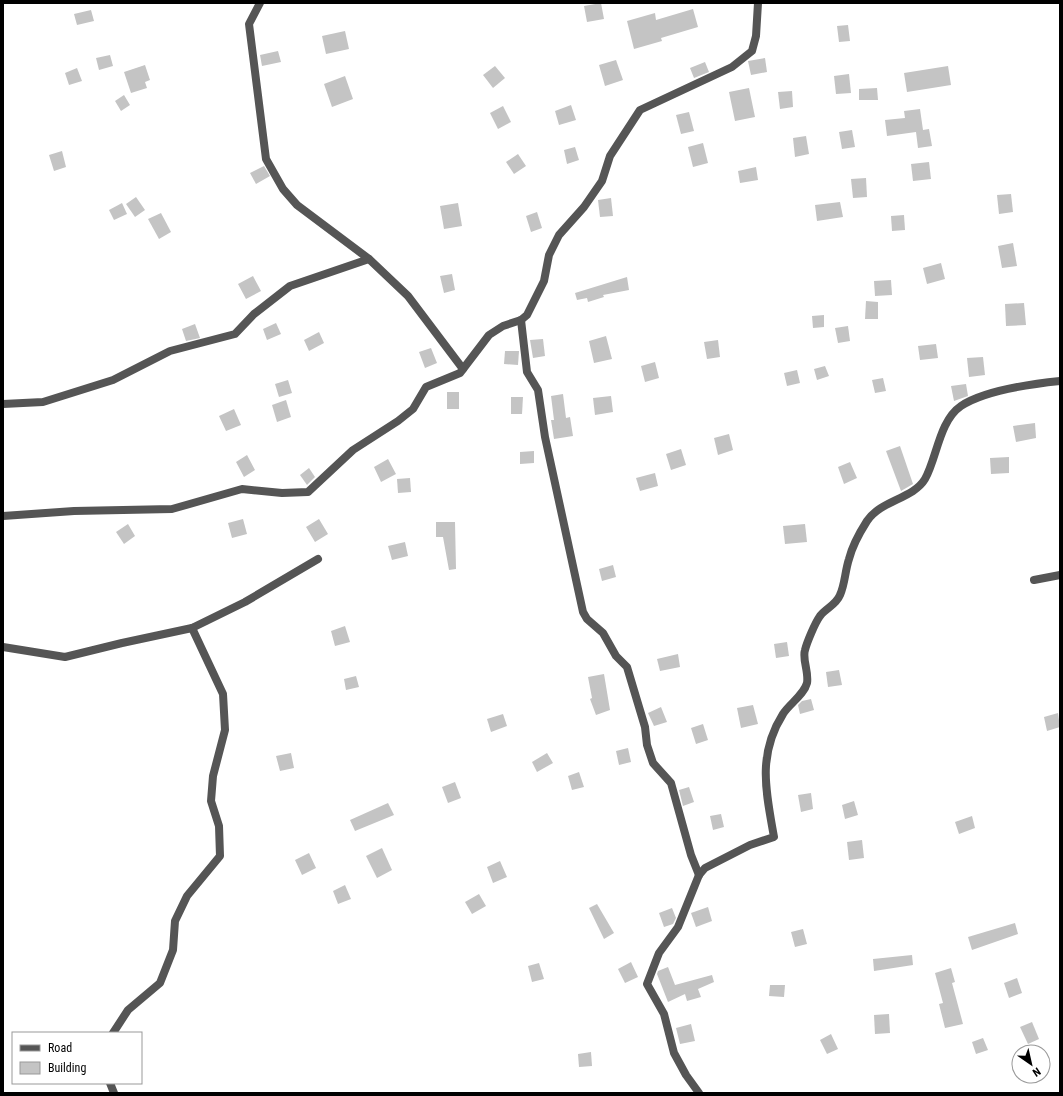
<svg xmlns="http://www.w3.org/2000/svg" width="1063" height="1096" font-family="'Roboto Condensed',sans-serif">
<rect width="100%" height="100%" fill="#fff"/>
<g fill="#c4c4c4">
<polygon points="601,3 604,19 587,22 584,6"/>
<polygon points="693,9 698,27 661,38 662,41 634,49 627,21 655,13 656,20"/>
<polygon points="91,10 94,21 77,25 74,14"/>
<polygon points="848,25 850,41 839,42 837,26"/>
<polygon points="345,31 349,49 326,54 322,36"/>
<polygon points="278,51 281,62 262,66 260,55"/>
<polygon points="110,55 113,66 99,70 96,58"/>
<polygon points="765,58 767,72 751,75 748,61"/>
<polygon points="616,60 623,80 605,86 599,65"/>
<polygon points="705,62 709,72 694,78 690,68"/>
<polygon points="145,65 150,80 145,82 147,88 131,93 124,72"/>
<polygon points="495,66 505,78 493,88 483,75"/>
<polygon points="948,66 951,85 907,92 904,73"/>
<polygon points="77,68 82,81 69,85 65,73"/>
<polygon points="849,74 851,93 836,94 834,76"/>
<polygon points="345,76 353,99 332,107 324,84"/>
<polygon points="749,88 755,117 735,121 729,92"/>
<polygon points="877,88 878,100 859,100 859,89"/>
<polygon points="792,91 793,107 780,109 778,92"/>
<polygon points="124,95 130,105 121,111 115,101"/>
<polygon points="571,105 576,120 559,125 555,111"/>
<polygon points="503,106 511,122 498,129 490,113"/>
<polygon points="920,109 923,130 929,129 932,146 918,148 916,132 887,136 885,120 905,118 904,111"/>
<polygon points="689,112 694,131 681,134 676,115"/>
<polygon points="852,130 855,147 842,149 839,132"/>
<polygon points="806,136 809,154 795,157 793,138"/>
<polygon points="703,143 708,163 693,167 688,147"/>
<polygon points="575,147 579,160 567,164 564,150"/>
<polygon points="62,151 66,167 54,171 49,155"/>
<polygon points="518,154 526,166 514,174 506,162"/>
<polygon points="929,162 931,179 913,181 911,164"/>
<polygon points="264,166 270,176 256,184 250,173"/>
<polygon points="756,167 758,180 740,183 738,171"/>
<polygon points="866,178 867,197 853,198 851,179"/>
<polygon points="1011,194 1013,212 999,214 997,195"/>
<polygon points="136,197 145,210 135,217 126,204"/>
<polygon points="611,198 613,216 600,217 598,200"/>
<polygon points="840,202 843,217 817,221 815,205"/>
<polygon points="122,203 127,214 114,220 109,210"/>
<polygon points="458,203 462,226 444,229 440,206"/>
<polygon points="537,212 542,228 531,232 526,216"/>
<polygon points="161,213 171,232 159,239 148,219"/>
<polygon points="904,215 905,230 892,231 891,216"/>
<polygon points="1013,243 1017,266 1002,268 998,246"/>
<polygon points="941,263 945,279 927,284 923,268"/>
<polygon points="452,274 455,290 444,293 440,276"/>
<polygon points="253,276 261,291 246,299 238,284"/>
<polygon points="627,277 629,290 603,295 604,297 588,302 587,298 577,300 575,293"/>
<polygon points="891,280 892,295 875,296 874,281"/>
<polygon points="866,301 878,302 878,319 865,319"/>
<polygon points="1024,303 1026,325 1006,326 1005,304"/>
<polygon points="824,315 824,327 813,328 812,316"/>
<polygon points="276,323 281,334 267,340 263,329"/>
<polygon points="195,324 200,338 186,341 182,329"/>
<polygon points="848,326 850,341 838,343 835,328"/>
<polygon points="319,332 324,343 309,351 304,340"/>
<polygon points="606,336 612,359 594,363 589,341"/>
<polygon points="543,339 545,356 533,358 530,340"/>
<polygon points="718,340 720,357 707,359 704,342"/>
<polygon points="936,344 938,358 920,360 918,346"/>
<polygon points="431,348 437,363 425,368 419,352"/>
<polygon points="505,351 519,351 518,365 504,364"/>
<polygon points="983,357 985,375 969,377 967,358"/>
<polygon points="655,362 659,378 645,382 641,366"/>
<polygon points="825,366 829,376 817,380 814,369"/>
<polygon points="797,370 800,383 787,386 784,373"/>
<polygon points="883,378 886,391 875,393 872,380"/>
<polygon points="288,380 292,393 279,397 275,384"/>
<polygon points="966,384 968,396 954,401 951,386"/>
<rect x="447" y="392" width="12" height="17"/>
<polygon points="563,394 566,418 570,417 573,436 554,439 551,420 554,420 551,396"/>
<polygon points="611,396 613,412 595,415 593,398"/>
<polygon points="511,397 523,397 522,414 511,414"/>
<polygon points="286,400 291,417 277,422 272,405"/>
<polygon points="234,409 241,425 226,431 219,416"/>
<polygon points="1035,423 1036,438 1016,442 1013,426"/>
<polygon points="729,434 733,450 718,455 714,438"/>
<polygon points="900,446 913,484 901,491 886,451"/>
<polygon points="681,449 686,465 671,470 666,454"/>
<polygon points="534,451 534,463 520,464 520,452"/>
<polygon points="247,455 255,470 244,477 236,462"/>
<polygon points="1009,457 1009,473 991,474 990,458"/>
<polygon points="388,459 396,474 381,482 374,467"/>
<polygon points="850,462 857,478 844,484 838,467"/>
<polygon points="309,468 315,477 307,485 300,475"/>
<polygon points="655,473 658,486 640,491 636,478"/>
<polygon points="410,478 411,492 398,493 397,479"/>
<polygon points="243,519 247,534 232,538 228,523"/>
<polygon points="319,519 328,534 315,542 306,527"/>
<polygon points="436,522 455,522 456,569 449,570 443,537 436,537"/>
<polygon points="128,524 135,536 124,544 116,532"/>
<polygon points="805,524 807,542 785,544 783,526"/>
<polygon points="405,542 408,556 392,560 388,546"/>
<polygon points="613,565 616,577 602,581 599,569"/>
<polygon points="345,626 350,642 335,646 331,631"/>
<polygon points="787,642 789,656 776,658 774,644"/>
<polygon points="678,654 680,667 660,671 657,659"/>
<polygon points="839,670 842,685 828,687 826,672"/>
<polygon points="604,674 610,710 596,715 590,699 592,698 588,677"/>
<polygon points="356,676 359,687 346,690 344,679"/>
<polygon points="811,699 814,710 800,714 798,705 802,701"/>
<polygon points="753,705 758,724 741,728 737,708"/>
<polygon points="661,707 667,722 654,726 648,713"/>
<polygon points="1058,713 1060,727 1047,731 1044,717"/>
<polygon points="503,714 507,726 491,732 487,719"/>
<polygon points="703,724 708,740 696,744 691,728"/>
<polygon points="628,748 631,762 619,765 616,751"/>
<polygon points="291,753 294,768 280,771 276,756"/>
<polygon points="547,753 553,763 537,772 532,762"/>
<polygon points="579,772 584,787 572,790 568,776"/>
<polygon points="455,782 461,798 448,803 442,787"/>
<polygon points="689,787 694,802 683,806 679,790"/>
<polygon points="811,793 813,809 801,812 798,795"/>
<polygon points="854,801 858,815 845,819 842,805"/>
<polygon points="388,803 394,815 355,831 350,820"/>
<polygon points="721,814 724,827 713,830 710,816"/>
<polygon points="972,816 975,828 959,834 955,822"/>
<polygon points="862,840 864,858 849,860 847,842"/>
<polygon points="382,848 392,870 377,878 366,856"/>
<polygon points="309,853 316,868 302,875 295,860"/>
<polygon points="500,861 507,877 493,883 487,867"/>
<polygon points="345,885 351,899 338,904 333,891"/>
<polygon points="479,894 486,906 472,914 465,902"/>
<polygon points="597,904 614,933 604,939 589,908"/>
<polygon points="708,907 712,921 696,927 691,913"/>
<polygon points="672,908 676,918 673,924 664,927 659,913"/>
<polygon points="1015,923 1018,934 972,950 968,937"/>
<polygon points="803,929 807,944 795,947 791,932"/>
<polygon points="912,955 913,965 874,971 873,959"/>
<polygon points="631,962 638,977 625,983 618,969"/>
<polygon points="539,963 544,979 532,982 528,966"/>
<polygon points="668,967 675,985 712,975 714,982 698,989 701,997 687,1001 685,994 668,1002 657,974 658,971"/>
<polygon points="951,968 955,982 952,983 963,1024 945,1028 939,1004 943,1003 935,973"/>
<polygon points="1017,978 1022,993 1009,998 1004,983"/>
<polygon points="770,985 785,985 784,997 769,996"/>
<polygon points="889,1014 890,1033 875,1034 874,1015"/>
<polygon points="1032,1022 1039,1039 1028,1044 1020,1027"/>
<polygon points="691,1024 695,1041 680,1044 676,1028"/>
<polygon points="831,1034 838,1049 827,1054 820,1040"/>
<polygon points="983,1038 988,1050 976,1054 972,1042"/>
<polygon points="591,1052 592,1066 579,1067 578,1054"/>
</g>
<g fill="none" stroke-linecap="round" stroke-linejoin="round">
<g stroke="#555" stroke-width="8">
<polyline points="260,3 249,24 266,159 283,189 297,205 369,259 408,296 463,369"/>
<polyline points="521,320 527,372 538,390 545,437 583,612 587,619 603,633 616,656 627,667 645,727 647,745 653,763 671,783 691,855 699,875"/>
<polyline points="3,404 43,402 113,380 170,351 235,334 254,314 290,286 369,259"/>
<polyline points="3,516 74,511 172,509 242,489 282,493 308,492 353,450 398,421 413,409 426,387 460,373 489,335 503,326 521,320 527,315 544,281 549,255 559,235 584,207 602,181 610,156 640,110 732,67 752,51 756,36 758,3"/>
<polyline points="1034,580 1060,575"/>
<polyline points="3,647 65,657 122,643 192,628 245,602 318,559"/>
<polyline points="113,1033 128,1010 160,983 173,950 175,921 187,896 220,856 219,826 211,801 213,776 225,730 223,694 192,628"/>
<polyline points="110,1083 114,1093"/>
<path d="M699 1093 686 1075 674 1053 664 1014 647 984 659 953 678 927 699 875 705 868 750 845 774 837C766 792 757 755 783 714 789 704 804 695 807 683 809 672 802 659 805 650 807 642 815 623 820 616 826 608 836 605 840 595 845 584 845 571 849 559 852 547 860 532 867 521 881 500 913 499 925 479 937 458 939 421 961 406 985 390 1031 384 1060 381"/>
</g>
</g>
<rect width="1063" height="1096" fill="none" stroke="#000000" stroke-width="8"/>
<rect x="12" y="1032" width="130" height="52" fill="#ffffff" stroke="#999999"/>
<rect x="20" y="1045" width="20" height="6" fill="#555555" stroke="#999999"/>
<text x="48" y="1052" font-size="12" fill="#000000">Road</text>
<rect x="20" y="1062" width="20" height="12" fill="#c4c4c4" stroke="#999999"/>
<text x="48" y="1072" font-size="12" fill="#000000">Building</text>
<g transform="translate(1031 1064) rotate(146)"><circle r="19" fill="#ffffff" stroke="#999999"/>
<path d="M0-3L7 15L0 10L-7 15Z" fill="#000000"/>
<text y="-6" font-size="11" font-weight="bold" text-anchor="middle" fill="#000000">N</text>
</g>
</svg>
